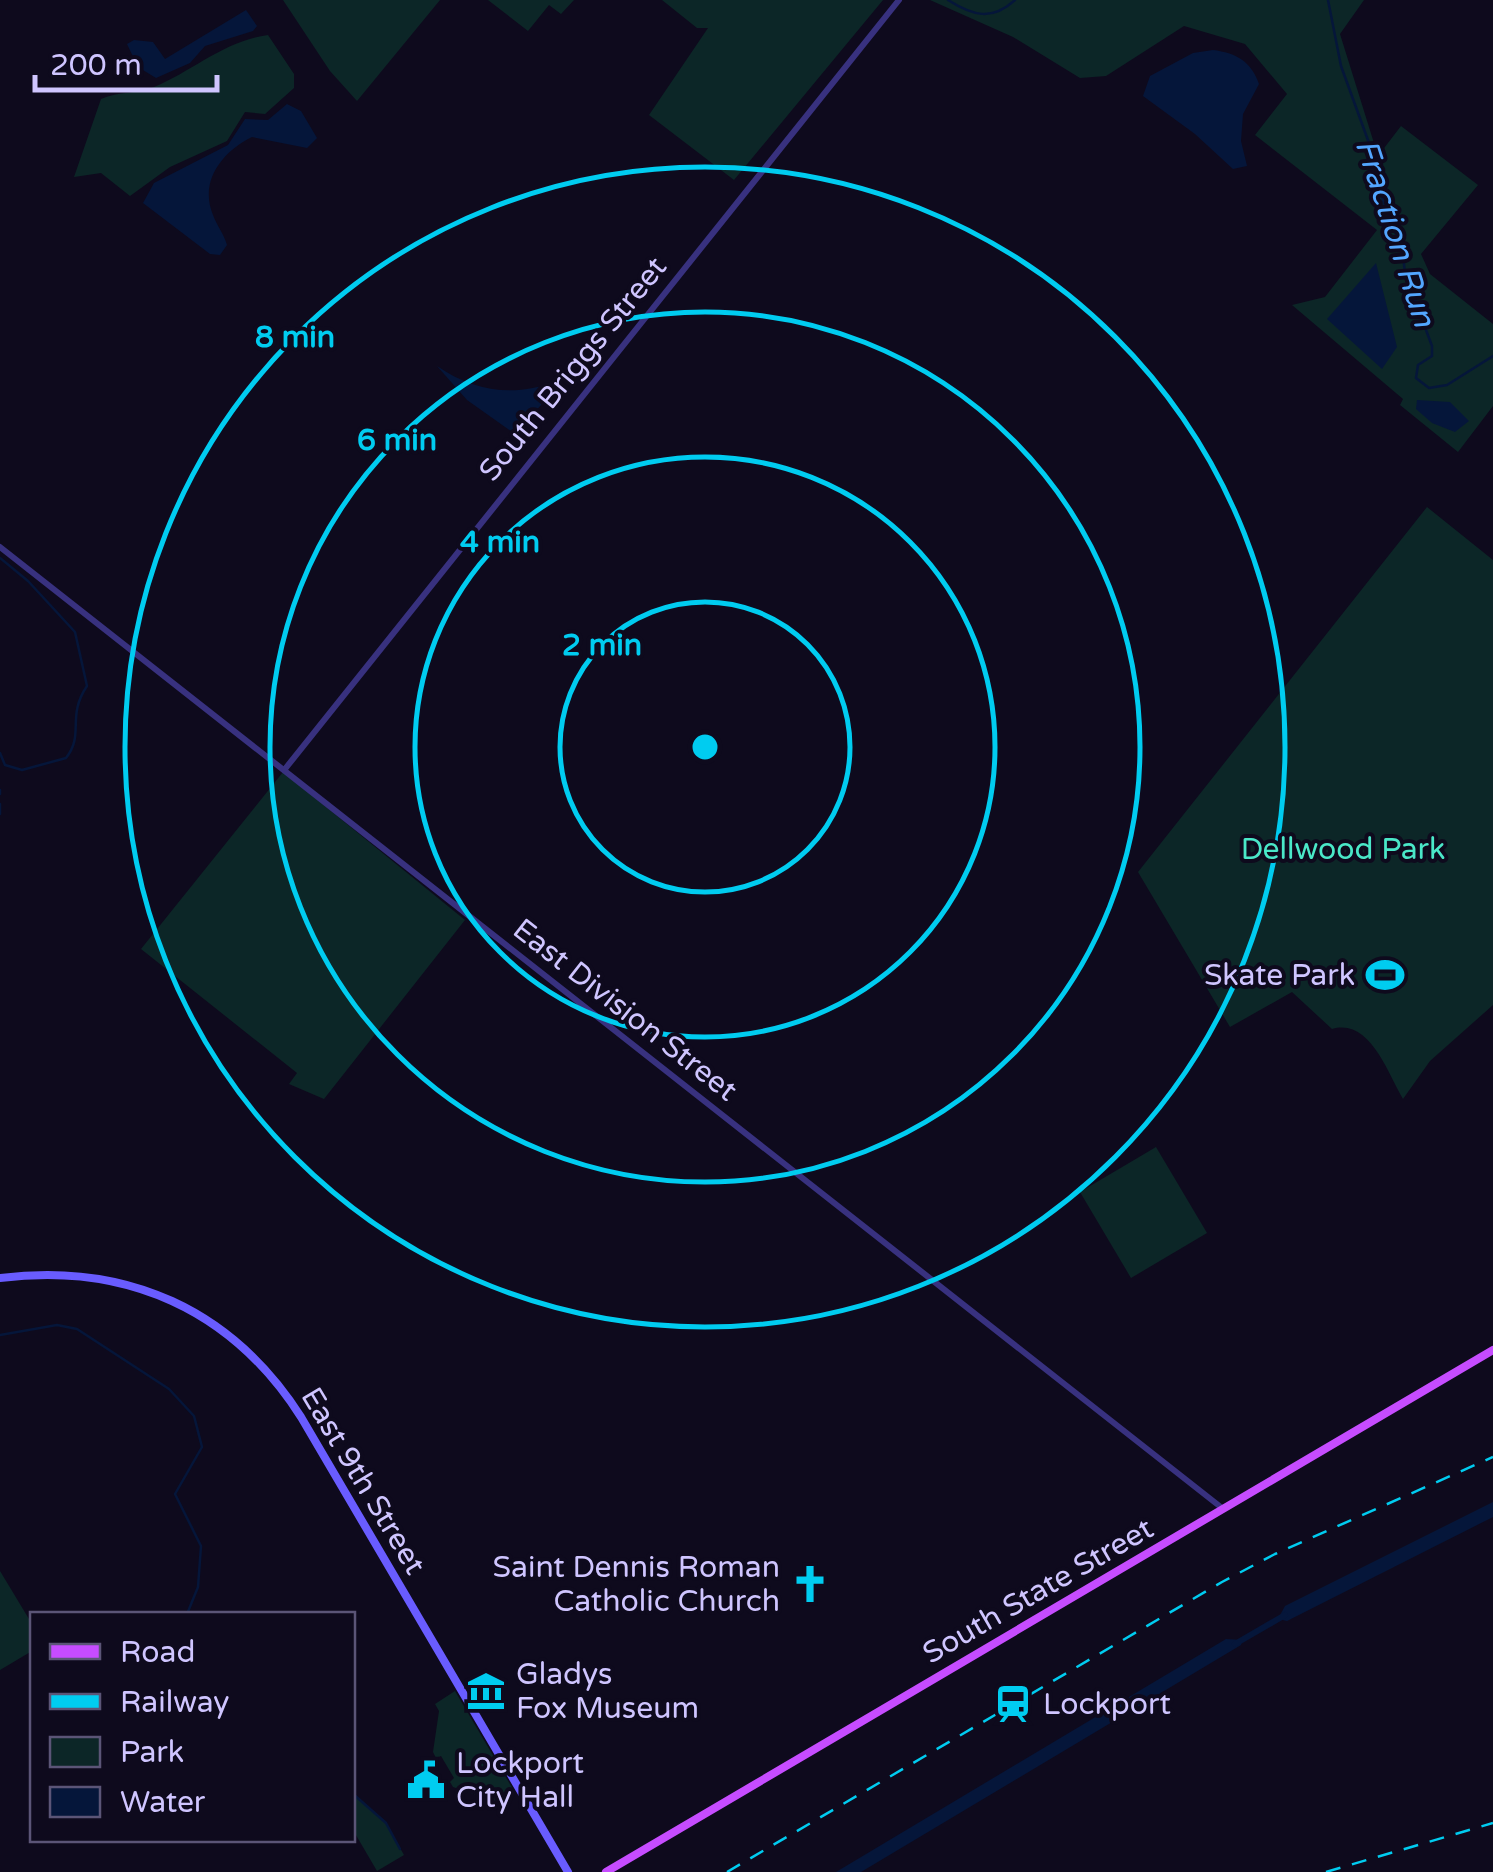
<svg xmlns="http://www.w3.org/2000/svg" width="1493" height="1872" font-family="'Varela Round',sans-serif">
<rect width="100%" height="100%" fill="#0e0a1d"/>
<g fill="#0c2627">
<polygon points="283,0 440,0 357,101 330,71"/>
<polygon points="488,0 574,0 561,14 549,5 528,31"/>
<polygon points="662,0 883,0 734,180 649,115 708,28 697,28"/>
<polygon points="930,0 1364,0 1340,34 1378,156 1401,126 1478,185 1421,254 1430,274 1493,324 1493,406 1458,452 1400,405 1403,399 1292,305 1325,297 1377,230 1255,135 1287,94 1245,44 1184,26 1106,76 1080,78 1013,37"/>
<path d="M268 35 294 74V88L265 114 245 112 227 141 170 167 130 196 101 173 74 177 101 99C119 91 137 94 154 87 193 71 224 41 268 35Z"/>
<path d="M1427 507 1493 560V1005L1430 1061 1403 1099C1387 1072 1370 1018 1332 1029L1292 992 1230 1027 1138 872Z"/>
<polygon points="283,772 465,920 324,1099 289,1084 297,1073 141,949"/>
<polygon points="1156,1147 1207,1233 1131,1278 1080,1192"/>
<polygon points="0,1571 32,1624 32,1651 0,1670"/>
<polygon points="455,1691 514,1791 497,1802 453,1787 450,1782 454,1778 441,1756 436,1758 433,1752 439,1711 435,1704"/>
<polygon points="352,1793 386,1823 404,1855 377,1871 353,1830"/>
</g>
<g fill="#05163a">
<polygon points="246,10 257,26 253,31 205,46 190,63 156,78 138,67 127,44 134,40 153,42 165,59"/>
<path d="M1213 50C1236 53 1251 61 1259 84L1243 114 1241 141 1247 166 1233 169 1195 134 1143 96 1150 76 1193 53Z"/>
<path d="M287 104 301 111 317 138 307 148 252 137C222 152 199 181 213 215 217 226 224 234 227 245L220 255 210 254 143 203 154 183 228 145 245 119 268 120Z"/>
<polygon points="1376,263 1397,347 1382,369 1327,319"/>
<path d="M437 366C473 391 514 398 556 381L559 385 515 434 467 400Z"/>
<polygon points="1417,400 1450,402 1469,421 1455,432 1432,423 1416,409"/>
<polygon points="1493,1502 1493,1517 1287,1621 1278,1619 1285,1606"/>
<polygon points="1226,1639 1242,1640 1241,1645 861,1872 836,1872"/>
</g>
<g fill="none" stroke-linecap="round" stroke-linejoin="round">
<g stroke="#05163a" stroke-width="2.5">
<path d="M948 0C973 16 992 21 1015 0"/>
<polyline points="1328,0 1341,66 1373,154 1380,192 1403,254 1405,274 1432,346 1432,356 1418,365 1416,378 1429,388 1447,385 1493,356"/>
<path d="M0 558 28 581 75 632 87 686C66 717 85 734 66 758L22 770 5 765 0 753"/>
<polyline points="0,790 0,794"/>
<polyline points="0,804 0,814"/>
<polyline points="0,1335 57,1325 77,1329 169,1389 194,1416 202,1447 175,1494 201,1546 198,1587 187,1614"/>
<polyline points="352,1793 386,1823 400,1849"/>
</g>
<polyline stroke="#05163a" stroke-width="6" points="1235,1644 1285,1615"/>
<g stroke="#38317f" stroke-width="6">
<polyline points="0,547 1222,1508"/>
<polyline points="285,769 899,0"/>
</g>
<path stroke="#695cff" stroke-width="8" d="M0 1278C126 1262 232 1309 301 1417L568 1872"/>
<polyline stroke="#c64cff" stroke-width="8" points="606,1872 1493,1350"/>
<g stroke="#00ccf0" stroke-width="2.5" stroke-dasharray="15 12" stroke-linecap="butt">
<polyline points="727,1872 1222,1582 1275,1554 1493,1457"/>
<polyline points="1326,1872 1493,1823"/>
</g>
</g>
<g fill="none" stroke="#00ccf0" stroke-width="5">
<circle cx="705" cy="747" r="145"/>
<circle cx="705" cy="747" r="290"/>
<circle cx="705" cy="747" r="435"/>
<circle cx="705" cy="747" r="580"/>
</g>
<defs>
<g id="stadium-bare" transform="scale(3)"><path d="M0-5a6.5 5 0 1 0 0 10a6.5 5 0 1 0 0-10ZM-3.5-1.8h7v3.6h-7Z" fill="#00ccf0" stroke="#0e0a1d" stroke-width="2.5" paint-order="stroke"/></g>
<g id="church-bare" transform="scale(3)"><path d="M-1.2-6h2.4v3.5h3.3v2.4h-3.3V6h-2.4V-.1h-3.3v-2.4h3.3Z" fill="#00ccf0" stroke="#0e0a1d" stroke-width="2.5" paint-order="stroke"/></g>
<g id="museum-bare" transform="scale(3)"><path d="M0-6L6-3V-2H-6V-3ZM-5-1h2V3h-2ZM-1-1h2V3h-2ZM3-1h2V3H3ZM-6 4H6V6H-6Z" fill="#00ccf0" stroke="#0e0a1d" stroke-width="2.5" paint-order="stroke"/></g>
<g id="station-bare" transform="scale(3)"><path d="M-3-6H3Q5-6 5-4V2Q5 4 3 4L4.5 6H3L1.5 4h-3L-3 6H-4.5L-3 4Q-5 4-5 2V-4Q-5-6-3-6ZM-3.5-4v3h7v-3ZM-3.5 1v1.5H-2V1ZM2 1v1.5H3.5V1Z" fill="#00ccf0" stroke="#0e0a1d" stroke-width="2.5" paint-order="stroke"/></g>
<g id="civic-bare" transform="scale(3)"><path d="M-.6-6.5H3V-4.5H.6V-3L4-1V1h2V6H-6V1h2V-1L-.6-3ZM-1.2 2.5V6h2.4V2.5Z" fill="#00ccf0" stroke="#0e0a1d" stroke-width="2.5" paint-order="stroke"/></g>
</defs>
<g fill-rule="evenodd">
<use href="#stadium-bare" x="1385" y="975"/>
<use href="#church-bare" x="810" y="1584"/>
<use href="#museum-bare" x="486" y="1691"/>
<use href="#station-bare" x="1013" y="1704"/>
<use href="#civic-bare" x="426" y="1780"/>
</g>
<g text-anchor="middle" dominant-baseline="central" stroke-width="8" stroke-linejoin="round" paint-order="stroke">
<g font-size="30" fill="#cfc5ff" stroke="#0e0a1d">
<text transform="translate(573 369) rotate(-51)">South Briggs Street</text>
<text transform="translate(625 1010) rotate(38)">East Division Street</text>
<text transform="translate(363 1481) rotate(59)">East 9th Street</text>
<text transform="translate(1038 1591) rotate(-30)">South State Street</text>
</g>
<g font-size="30" fill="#4ae7c8" stroke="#0e0a1d">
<text x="1343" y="849">Dellwood Park</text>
</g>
<g font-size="30" fill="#cfc5ff" stroke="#0e0a1d" text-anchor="start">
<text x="1355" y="975" text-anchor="end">Skate Park</text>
<text x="780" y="1567" text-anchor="end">Saint Dennis Roman<tspan x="780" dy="34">Catholic Church</tspan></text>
<text x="516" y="1674">Gladys<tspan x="516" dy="34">Fox Museum</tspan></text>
<text x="1043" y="1704">Lockport</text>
<text x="456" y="1763">Lockport<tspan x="456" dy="34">City Hall</tspan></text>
</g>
<g font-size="32" font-style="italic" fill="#53a6ff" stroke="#0e0a1d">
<text transform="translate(1395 233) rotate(72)">Fraction Run</text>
</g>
</g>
<circle cx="705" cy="747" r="15" fill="#00ccf0" stroke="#0e0a1d" stroke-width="5"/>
<g font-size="30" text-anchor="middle" font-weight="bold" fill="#00ccf0" stroke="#0e0a1d" stroke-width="8" stroke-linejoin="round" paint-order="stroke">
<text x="295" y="347">8 min</text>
<text x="397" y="450">6 min</text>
<text x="500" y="552">4 min</text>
<text x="602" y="655">2 min</text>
</g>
<rect x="30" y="1612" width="325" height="230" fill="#0e0a1d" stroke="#5b5577" stroke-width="2.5"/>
<rect x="50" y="1644" width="50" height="15" fill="#c64cff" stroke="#5b5577" stroke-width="2.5"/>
<text x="120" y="1662" font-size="30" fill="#cfc5ff">Road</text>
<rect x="50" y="1694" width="50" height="15" fill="#00ccf0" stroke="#5b5577" stroke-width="2.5"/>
<text x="120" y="1712" font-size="30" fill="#cfc5ff">Railway</text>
<rect x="50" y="1737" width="50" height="30" fill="#0c2627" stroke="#5b5577" stroke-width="2.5"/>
<text x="120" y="1762" font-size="30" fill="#cfc5ff">Park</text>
<rect x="50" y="1787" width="50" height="30" fill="#05163a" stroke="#5b5577" stroke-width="2.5"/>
<text x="120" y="1812" font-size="30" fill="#cfc5ff">Water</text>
<path d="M35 75v15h182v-15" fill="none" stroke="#cfc5ff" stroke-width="5"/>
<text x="50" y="75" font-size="30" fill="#cfc5ff" stroke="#0e0a1d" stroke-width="8" paint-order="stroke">200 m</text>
</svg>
